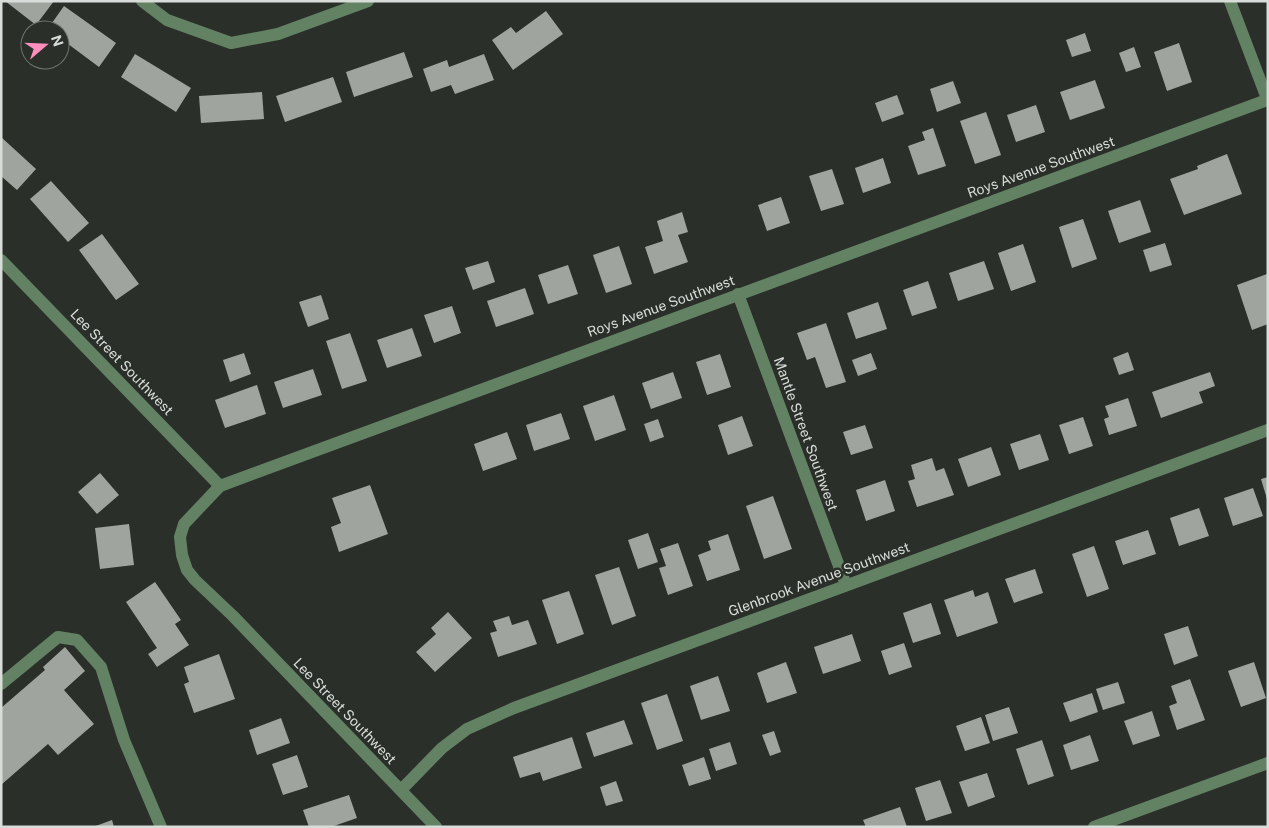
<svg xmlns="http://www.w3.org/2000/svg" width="1269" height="828" font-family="'Public Sans',sans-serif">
<rect width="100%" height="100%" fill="#2a2f2a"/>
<g fill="#9fa59e">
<polygon points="5,1 54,1 36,25"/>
<polygon points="64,6 116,43 99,67 60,38 60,30 47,30"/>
<polygon points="546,11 563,34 513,70 492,40 511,27 516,33"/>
<polygon points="1085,33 1091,51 1072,57 1066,40"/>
<polygon points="1179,43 1192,82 1167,91 1154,52"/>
<polygon points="1134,47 1141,67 1126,72 1119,53"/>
<polygon points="404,52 413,77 354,97 346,72"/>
<polygon points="135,54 191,88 176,112 121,77"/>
<polygon points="484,54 494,80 455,94 451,85 431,92 423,69 447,60 449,67"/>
<polygon points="333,77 342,102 285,122 276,96"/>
<polygon points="1095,80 1105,108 1070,120 1060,92"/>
<polygon points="953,81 961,103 937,112 930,89"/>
<polygon points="262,92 264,119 201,123 199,96"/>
<polygon points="897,95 904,114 882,122 875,103"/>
<polygon points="1036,105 1045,132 1016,142 1007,115"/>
<polygon points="986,112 1001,155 975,164 960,121"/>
<polygon points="933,128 946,166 918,175 908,146 925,140 922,132"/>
<polygon points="1,137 36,169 17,190 1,176"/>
<polygon points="1227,154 1242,194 1184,215 1170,179 1198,169 1197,166"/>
<polygon points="883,158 891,183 863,193 855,168"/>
<polygon points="832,169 844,204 821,211 809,176"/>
<polygon points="51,181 89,223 68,242 30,199"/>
<polygon points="781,197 790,223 767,231 758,205"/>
<polygon points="1140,200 1151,232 1119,243 1108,211"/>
<polygon points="682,212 688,232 678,235 688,262 654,274 645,247 663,241 657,221"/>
<polygon points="1083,219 1097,259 1072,268 1059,227"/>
<polygon points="102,234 139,284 116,300 79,250"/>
<polygon points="1165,243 1172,265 1150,272 1143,250"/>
<polygon points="1023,244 1036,282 1011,291 998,253"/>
<polygon points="619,246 632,284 606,293 593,255"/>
<polygon points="488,261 495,282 473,290 465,268"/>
<polygon points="984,261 994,289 958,301 949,273"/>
<polygon points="568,265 578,294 548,304 538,275"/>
<polygon points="1267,274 1268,324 1252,330 1237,285"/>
<polygon points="928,281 937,308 912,316 903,290"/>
<polygon points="525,288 534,314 496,327 487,301"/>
<polygon points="321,295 329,319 308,327 299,302"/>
<polygon points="878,302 887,329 856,339 847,313"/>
<polygon points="452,306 461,333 434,343 424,315"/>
<polygon points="826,323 846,382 826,388 815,357 807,360 797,333"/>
<polygon points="412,328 422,356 387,368 377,340"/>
<polygon points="350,333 367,381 342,389 326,341"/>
<polygon points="1128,352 1134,370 1119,375 1113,358"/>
<polygon points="244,353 251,374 230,382 223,360"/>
<polygon points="871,353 877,369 858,376 852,360"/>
<polygon points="720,354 731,387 707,395 696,362"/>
<polygon points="313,369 322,395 283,408 274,382"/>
<polygon points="673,372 682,398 651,409 642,383"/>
<polygon points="1210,372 1215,386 1199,392 1203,403 1161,418 1152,392"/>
<polygon points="257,385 266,414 225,428 215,400"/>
<polygon points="614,395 626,430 595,441 583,406"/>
<polygon points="1128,398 1137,426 1109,435 1104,419 1109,417 1105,406"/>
<polygon points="561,413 570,439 534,451 526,425"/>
<polygon points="742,416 753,446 728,455 718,425"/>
<polygon points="1083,417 1093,446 1069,454 1059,425"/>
<polygon points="658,419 664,437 650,442 644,424"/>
<polygon points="865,425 873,448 851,455 843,432"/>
<polygon points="507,432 517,459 483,471 474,444"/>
<polygon points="1040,434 1049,460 1019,470 1010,444"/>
<polygon points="991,447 1001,475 968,487 958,459"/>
<polygon points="932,458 936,471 944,468 954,495 917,507 908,481 915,479 911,465"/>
<polygon points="100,473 119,495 97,514 78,492"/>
<polygon points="1268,477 1268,499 1267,499 1261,479"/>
<polygon points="885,480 895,511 866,521 856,490"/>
<polygon points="370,485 388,534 339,552 331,527 341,523 332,498"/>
<polygon points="1253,488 1263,516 1233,526 1224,498"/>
<polygon points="773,496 792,549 764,559 746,506"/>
<polygon points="1199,508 1209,536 1179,546 1170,518"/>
<polygon points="129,524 134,565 100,569 95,528"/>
<polygon points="1148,530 1156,554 1123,565 1115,541"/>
<polygon points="648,533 658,562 638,569 628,540"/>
<polygon points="728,534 740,570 707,581 698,555 711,550 708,541"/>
<polygon points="678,543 693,586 668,595 659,568 666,566 660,549"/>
<polygon points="1094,546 1109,589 1087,597 1072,554"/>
<polygon points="619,567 636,616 612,625 595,575"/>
<polygon points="1035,569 1043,593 1014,603 1005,579"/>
<polygon points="155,582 181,620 175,624 189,645 157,667 148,654 157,648 126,602"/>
<polygon points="973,590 975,597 988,592 998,623 957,637 944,600"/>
<polygon points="569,591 584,634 557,644 542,600"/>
<polygon points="931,603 941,634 913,643 903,613"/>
<polygon points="448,612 472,638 435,672 416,652 436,634 431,628"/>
<polygon points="509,616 512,625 528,620 537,644 498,657 490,633 497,631 493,621"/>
<polygon points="1188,626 1198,656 1174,665 1164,634"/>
<polygon points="852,634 861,661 823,674 814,647"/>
<polygon points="904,643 912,667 889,675 881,651"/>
<polygon points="65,647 85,671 64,690 94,724 58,755 48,744 1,785 1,708 45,670 43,667"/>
<polygon points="219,654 235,699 194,713 184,684 189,682 184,667"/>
<polygon points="786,662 797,693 767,703 757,673"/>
<polygon points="1254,662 1266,698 1241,707 1228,671"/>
<polygon points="718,676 730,711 701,720 690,686"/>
<polygon points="1190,679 1205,720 1177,730 1169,706 1177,703 1171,686"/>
<polygon points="1118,682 1125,703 1103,710 1096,689"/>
<polygon points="1092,693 1098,712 1070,722 1063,703"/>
<polygon points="667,694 683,741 657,750 641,703"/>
<polygon points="1009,707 1018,733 993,741 985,715"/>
<polygon points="1152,711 1160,736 1133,745 1124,721"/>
<polygon points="981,717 990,743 965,751 956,726"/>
<polygon points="281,718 290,743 257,755 249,730"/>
<polygon points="624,720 633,744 594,757 586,733"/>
<polygon points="774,731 781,752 770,756 762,735"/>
<polygon points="1090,735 1099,761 1071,770 1063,745"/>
<polygon points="572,737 582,768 543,781 540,772 520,778 513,757"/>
<polygon points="1042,740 1054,776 1028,785 1016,749"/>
<polygon points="730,742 737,764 716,771 709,749"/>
<polygon points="297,755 308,787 283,795 272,764"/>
<polygon points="704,757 711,779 689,786 682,765"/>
<polygon points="987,773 995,797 968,807 959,782"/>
<polygon points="940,780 952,813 926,821 915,788"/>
<polygon points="616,781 623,801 606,806 600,787"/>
<polygon points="349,795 357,818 331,827 309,827 303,810"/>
<polygon points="900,807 907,827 866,827 863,820"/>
<polygon points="112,820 114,827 93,827"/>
</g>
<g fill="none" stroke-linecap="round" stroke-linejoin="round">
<g stroke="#638163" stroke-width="12">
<polyline points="142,1 167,20 231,43 278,34 368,1"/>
<polyline points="1230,1 1268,101"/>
<polyline points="1,260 220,486"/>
<polyline points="738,294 846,585"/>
<polyline points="1,684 58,637 77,640 101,667 124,740 161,827"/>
<polyline points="401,790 442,748 467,729 514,708 1268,430"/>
<polyline points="436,827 233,616 195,580 187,570 182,555 180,537 184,524 220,486 1267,100"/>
<polyline points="1094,827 1268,763"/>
</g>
</g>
<g text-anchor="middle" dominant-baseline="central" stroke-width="5" stroke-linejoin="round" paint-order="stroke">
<g font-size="14" fill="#d9ddd9" stroke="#2a2f2a">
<text transform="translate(1041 167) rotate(-20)">Roys Avenue Southwest</text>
<text transform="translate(661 306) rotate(-20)">Roys Avenue Southwest</text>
<text transform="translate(122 362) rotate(46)">Lee Street Southwest</text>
<text transform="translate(806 434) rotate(70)">Mantle Street Southwest</text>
<text transform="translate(819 579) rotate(-20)">Glenbrook Avenue Southwest</text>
<text transform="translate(345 711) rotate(46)">Lee Street Southwest</text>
</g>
</g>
<rect width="1269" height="828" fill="none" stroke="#d9ddd9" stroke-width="5"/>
<g transform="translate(45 45) rotate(71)"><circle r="24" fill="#2a2f2a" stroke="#707570"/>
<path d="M0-4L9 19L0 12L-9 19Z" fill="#fe8ebb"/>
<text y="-8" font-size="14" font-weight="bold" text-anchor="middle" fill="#d9ddd9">N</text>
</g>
</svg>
